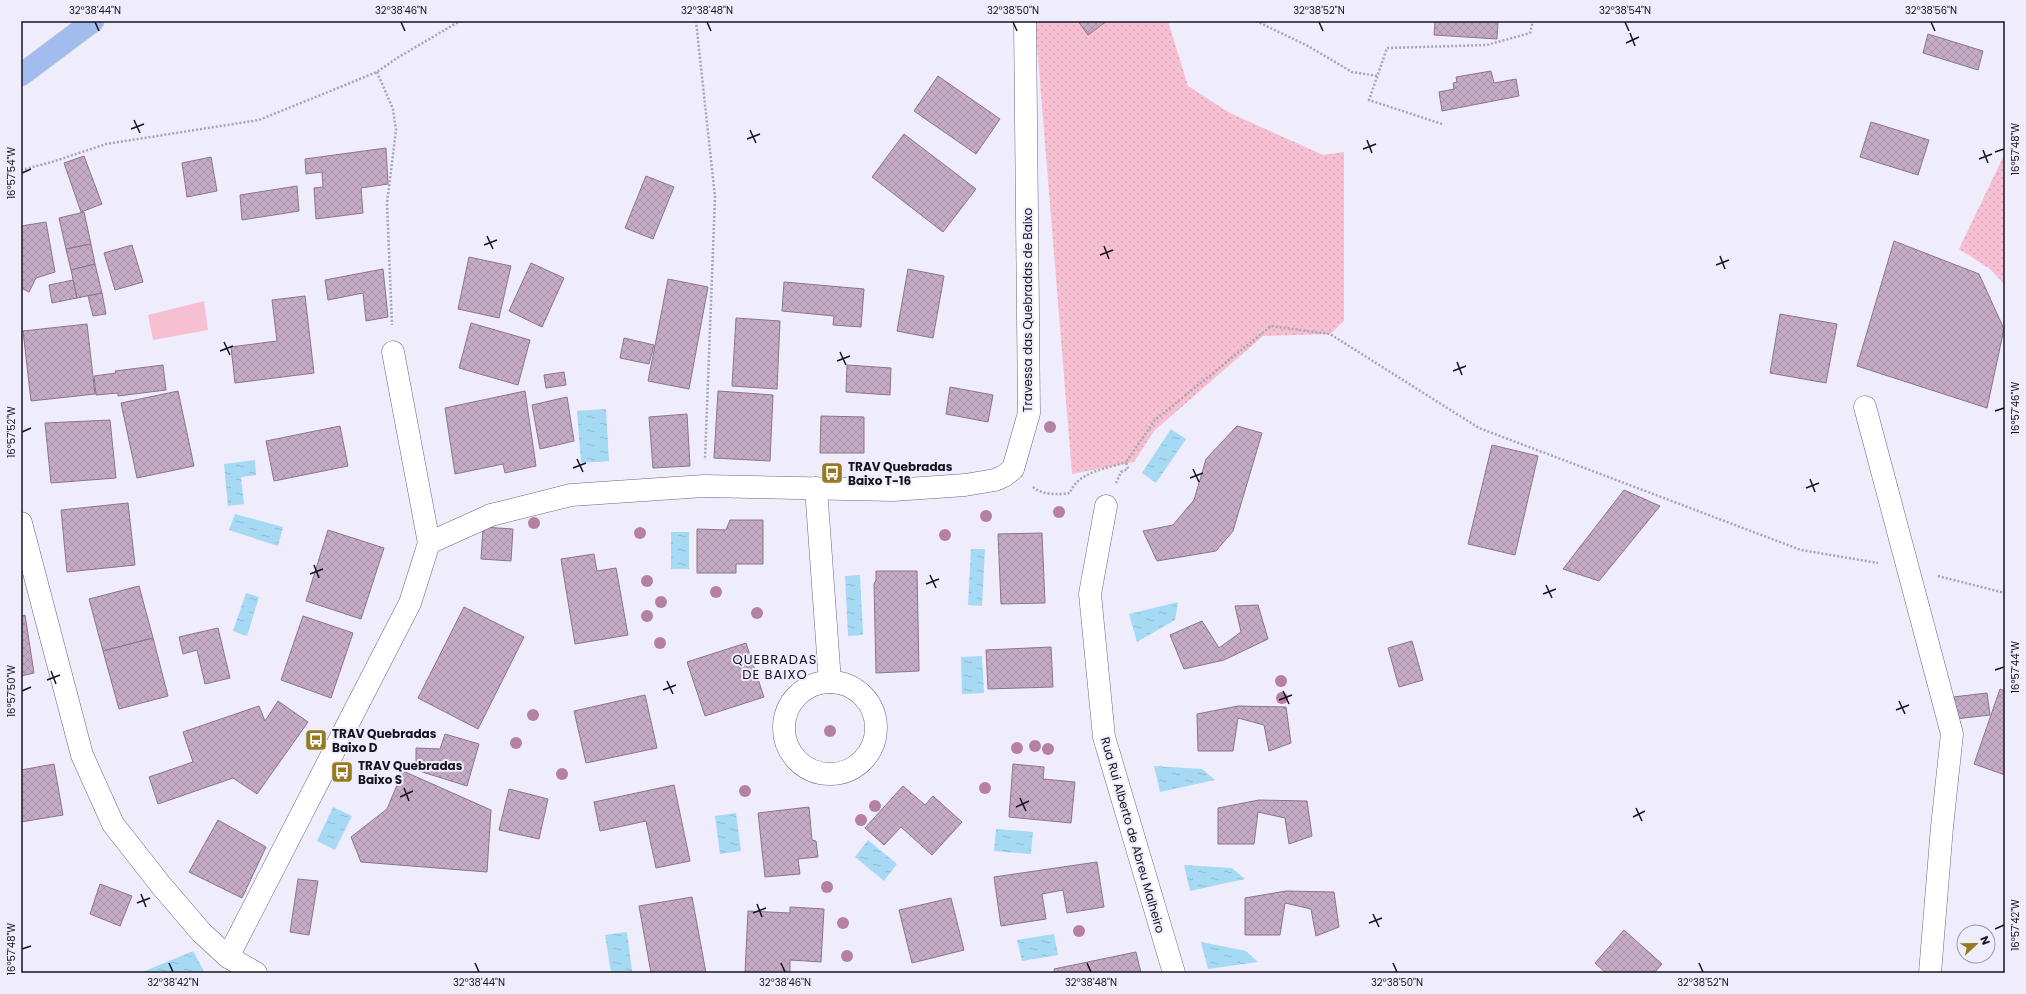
<svg xmlns="http://www.w3.org/2000/svg" width="2026" height="994" font-family="Poppins,sans-serif">
<defs>
<pattern id="grass-dots" width="8" height="8" patternUnits="userSpaceOnUse"><rect width="8" height="8" fill="#f7c0d2"/><path d="M2 2h.1M6 6h.1" fill="none" stroke="#d3a4b4" stroke-width="1.8" stroke-linecap="round"/></pattern>
<pattern id="water-ripples" width="26" height="14" patternUnits="userSpaceOnUse"><rect width="26" height="14" fill="#a6d9f4"/><path d="M2 4q2-2 4 0t4 0M15 11q2-2 4 0t4 0" fill="none" stroke="#8eb9d1"/></pattern>
<pattern id="building-cross-hatch" width="8" height="8" patternUnits="userSpaceOnUse"><rect width="8" height="8" fill="#c5abc5"/><path d="M0 0l8 8M0 8l8-8" fill="none" stroke="#a892a9"/></pattern>
</defs>
<rect width="100%" height="100%" fill="#efedfb"/>
<g fill="url(#grass-dots)">
<polygon points="1035,21 1168,21 1188,86 1230,113 1323,155 1344,152 1344,321 1330,334 1263,336 1154,431 1134,462 1072,474"/>
<polygon points="2005,153 2005,285 1990,269 1959,249"/>
</g>
<polygon fill="#f7c0d2" points="204,301 208,330 153,340 148,315"/>
<g fill="url(#water-ripples)">
<polygon points="606,409 609,461 581,463 577,411"/>
<polygon points="1171,429 1186,439 1156,483 1142,473"/>
<polygon points="255,460 256,475 241,477 244,504 228,506 224,464"/>
<polygon points="235,514 283,527 278,546 229,530"/>
<rect x="671" y="532" width="18" height="37"/>
<polygon points="971,549 985,549 982,606 968,605"/>
<polygon points="860,575 863,635 848,636 845,576"/>
<polygon points="246,593 259,597 247,636 233,631"/>
<polygon points="1178,602 1175,620 1137,642 1129,614"/>
<polygon points="982,656 984,693 962,694 961,657"/>
<polygon points="1154,766 1202,769 1215,780 1160,792"/>
<polygon points="333,807 352,816 335,850 317,841"/>
<polygon points="736,813 741,851 720,854 715,816"/>
<polygon points="996,829 1033,832 1031,854 994,851"/>
<polygon points="868,840 897,864 884,881 855,857"/>
<polygon points="1184,865 1232,868 1245,879 1190,891"/>
<polygon points="627,932 632,971 611,973 605,935"/>
<polygon points="1054,934 1058,955 1022,961 1017,940"/>
<polygon points="1201,942 1246,951 1258,962 1208,969"/>
<polygon points="193,951 205,973 140,973"/>
</g>
<g fill="url(#building-cross-hatch)" stroke="#8c758d">
<polygon points="1078,21 1107,21 1088,35"/>
<polygon points="1435,21 1498,21 1497,39 1434,35"/>
<polygon points="1928,34 1983,51 1978,70 1923,53"/>
<polygon points="1491,71 1494,83 1516,79 1519,96 1442,111 1439,92 1454,89 1453,83 1457,82 1456,77"/>
<polygon points="938,76 1000,119 976,154 914,111"/>
<polygon points="1871,122 1929,140 1918,175 1860,157"/>
<polygon points="904,134 976,189 943,232 872,177"/>
<polygon points="386,148 388,184 361,188 363,213 316,219 314,188 323,187 322,172 306,174 305,159"/>
<polygon points="84,156 102,204 81,212 64,163"/>
<polygon points="211,157 217,191 187,197 182,163"/>
<polygon points="646,176 674,187 653,239 625,228"/>
<polygon points="297,186 299,211 242,220 240,195"/>
<polygon points="84,212 91,244 66,249 59,218"/>
<polygon points="46,222 55,272 36,278 29,292 21,288 21,226"/>
<polygon points="1894,241 1979,274 2004,329 1987,408 1857,366"/>
<polygon points="91,244 95,264 71,270 66,249"/>
<polygon points="132,245 143,282 115,290 104,253"/>
<polygon points="469,257 511,266 499,318 458,309"/>
<polygon points="531,263 564,278 542,327 509,311"/>
<polygon points="95,264 102,293 77,298 71,270"/>
<polygon points="383,269 388,317 366,321 363,293 328,300 325,280"/>
<polygon points="908,269 944,276 933,338 897,331"/>
<polygon points="668,279 708,287 689,389 648,381"/>
<polygon points="73,280 77,298 52,303 49,285"/>
<polygon points="784,282 864,289 861,327 833,325 834,316 782,311"/>
<polygon points="102,293 106,314 93,316 88,296"/>
<polygon points="305,296 314,373 235,383 231,347 277,341 272,300"/>
<polygon points="1780,314 1837,324 1826,383 1770,373"/>
<polygon points="736,318 780,321 777,389 732,386"/>
<polygon points="471,323 530,340 518,385 459,368"/>
<polygon points="87,324 95,394 31,401 23,331"/>
<polygon points="624,338 654,345 649,364 620,358"/>
<polygon points="163,365 166,390 118,396 118,393 96,395 94,376 116,373 115,371"/>
<polygon points="847,365 891,368 890,395 846,392"/>
<polygon points="564,372 566,385 546,388 544,375"/>
<polygon points="950,387 993,395 988,422 946,414"/>
<polygon points="178,391 194,466 137,478 121,403"/>
<polygon points="525,391 536,466 505,473 503,464 455,474 445,408"/>
<polygon points="718,391 773,395 770,461 714,458"/>
<polygon points="567,397 574,441 540,449 532,405"/>
<polygon points="687,414 690,466 653,468 649,417"/>
<polygon points="821,416 864,417 864,453 820,453"/>
<polygon points="110,420 116,478 51,483 45,423"/>
<polygon points="340,426 348,466 274,481 266,441"/>
<polygon points="1237,426 1262,433 1233,531 1216,551 1157,561 1143,531 1173,525 1194,500 1206,459"/>
<polygon points="1492,445 1538,456 1515,555 1468,544"/>
<polygon points="1624,490 1660,506 1599,581 1563,569"/>
<polygon points="128,503 135,565 67,572 61,510"/>
<polygon points="730,520 763,520 763,564 736,564 736,573 697,573 697,529 726,530"/>
<polygon points="483,527 513,529 511,561 481,559"/>
<polygon points="328,530 384,548 361,619 306,601"/>
<polygon points="1042,533 1045,603 1001,604 998,534"/>
<polygon points="594,554 597,571 616,568 628,635 575,644 561,559"/>
<polygon points="876,571 917,571 919,671 876,673 874,584 876,580"/>
<polygon points="139,586 153,638 103,651 89,599"/>
<polygon points="1258,605 1268,639 1224,660 1184,669 1170,635 1202,621 1219,648 1241,632 1235,606"/>
<polygon points="464,607 524,637 478,729 418,698"/>
<polygon points="25,615 34,673 21,676 21,616"/>
<polygon points="303,616 353,633 331,698 281,680"/>
<polygon points="218,628 230,678 205,684 197,650 183,654 179,637"/>
<polygon points="153,638 168,696 119,709 103,651"/>
<polygon points="1412,641 1423,680 1399,687 1388,648"/>
<polygon points="746,643 764,697 705,716 687,662"/>
<polygon points="1051,647 1053,687 988,689 986,650"/>
<polygon points="2000,689 2005,691 2005,775 1974,764"/>
<polygon points="1987,693 1990,715 1955,719 1953,697"/>
<polygon points="645,695 657,748 586,763 574,711"/>
<polygon points="278,701 308,722 257,794 233,778 158,804 149,777 193,762 183,732 259,706 265,721"/>
<polygon points="1238,706 1286,707 1291,743 1269,751 1264,725 1238,718 1233,751 1198,751 1197,714"/>
<polygon points="445,734 479,744 467,786 416,770 416,748 440,749"/>
<polygon points="54,764 63,815 21,822 21,770"/>
<polygon points="1013,764 1044,767 1043,779 1075,782 1071,823 1009,817"/>
<polygon points="403,771 491,810 487,872 361,862 351,837 387,809"/>
<polygon points="674,785 690,861 656,868 646,821 600,831 594,802"/>
<polygon points="903,786 925,805 933,796 962,822 932,855 901,827 884,845 865,828"/>
<polygon points="509,789 548,799 539,839 499,830"/>
<polygon points="1259,800 1307,801 1312,836 1289,844 1285,818 1258,812 1254,844 1218,844 1218,808"/>
<polygon points="809,807 812,840 816,841 818,857 798,859 800,874 765,877 758,813"/>
<polygon points="218,820 266,847 242,898 189,872"/>
<polygon points="1097,862 1104,907 1067,913 1063,890 1042,894 1046,919 1001,926 994,877"/>
<polygon points="298,879 318,881 309,935 290,932"/>
<polygon points="100,884 132,896 120,926 90,914"/>
<polygon points="1286,891 1334,892 1339,927 1316,936 1311,909 1285,903 1280,935 1245,935 1245,898"/>
<polygon points="692,897 706,973 651,973 639,906"/>
<polygon points="951,898 964,950 912,963 899,910"/>
<polygon points="790,907 824,909 821,962 790,960 790,973 745,973 748,911 790,913"/>
<polygon points="1624,930 1662,964 1654,973 1606,973 1595,963"/>
<polygon points="1136,952 1141,973 1055,973 1054,969"/>
</g>
<g fill="none" stroke-linecap="round" stroke-linejoin="round">
<g stroke="#6b6582" stroke-width="23">
<g id="minor">
<polyline points="393,352 429,543"/>
<polyline points="1865,407 1952,734 1942,827 1930,973"/>
<polyline points="816,488 830,682"/>
<polyline points="1106,506 1090,594 1104,737 1174,973"/>
<polyline points="21,523 82,755 113,824 160,884 201,932 228,957 256,973"/>
<circle cx="830" cy="728" r="46"/>
<polyline points="228,957 410,603 429,543 491,515 571,495 704,486 893,490 965,485 995,480 1004,476 1013,469 1029,413 1025,21"/>
</g>
</g>
<g stroke="#d0d0d2" stroke-width="23">
<polyline id="major" points="21,75 93,21"/>
</g>
<g stroke="#a7a5b2" stroke-width="2.5" stroke-dasharray="2 2" stroke-linecap="butt">
<polyline points="696,21 715,197 705,460"/>
<polyline points="1256,21 1308,46 1352,72 1378,76"/>
<polyline points="377,72 393,109 396,130 387,203 392,325"/>
<polyline points="1442,124 1369,100 1387,48 1487,45 1530,33 1533,21"/>
<polyline points="21,170 52,162 106,144 259,120 377,72 397,58 460,21"/>
<polyline points="1116,483 1121,472 1128,469 1126,462 1155,420 1271,326 1330,334 1479,428 1801,550 1878,563"/>
<path d="M1033 487C1042 495 1058 495 1070 493 1078 471 1107 469 1126 462"/>
<polyline points="1938,576 2005,593"/>
</g>
<use href="#minor" stroke="#fff" stroke-width="22"/>
<use href="#major" stroke="#a2bcee" stroke-width="22"/>
</g>
<g fill="#b6809f">
<circle cx="1050" cy="427" r="6"/>
<circle cx="1059" cy="512" r="6"/>
<circle cx="986" cy="516" r="6"/>
<circle cx="534" cy="523" r="6"/>
<circle cx="640" cy="533" r="6"/>
<circle cx="945" cy="535" r="6"/>
<circle cx="647" cy="581" r="6"/>
<circle cx="716" cy="592" r="6"/>
<circle cx="661" cy="602" r="6"/>
<circle cx="757" cy="613" r="6"/>
<circle cx="647" cy="616" r="6"/>
<circle cx="660" cy="643" r="6"/>
<circle cx="1281" cy="681" r="6"/>
<circle cx="1282" cy="698" r="6"/>
<circle cx="533" cy="715" r="6"/>
<circle cx="830" cy="731" r="6"/>
<circle cx="516" cy="743" r="6"/>
<circle cx="1035" cy="746" r="6"/>
<circle cx="1017" cy="748" r="6"/>
<circle cx="1048" cy="749" r="6"/>
<circle cx="562" cy="774" r="6"/>
<circle cx="985" cy="788" r="6"/>
<circle cx="745" cy="791" r="6"/>
<circle cx="875" cy="806" r="6"/>
<circle cx="861" cy="820" r="6"/>
<circle cx="827" cy="887" r="6"/>
<circle cx="843" cy="923" r="6"/>
<circle cx="1079" cy="931" r="6"/>
<circle cx="847" cy="956" r="6"/>
</g>
<path fill="none" stroke="#16131f" stroke-width="1.5" d="M95 22 99 31M401 22 405 31M707 22 711 31M1013 22 1017 31M1319 22 1323 31M1625 22 1629 31M1931 22 1935 31M1630 33 1635 46M1626 43 1639 37M134 120 140 133M131 129 144 124M750 130 756 143M747 139 760 134M1367 140 1372 153M1363 149 1376 144M1983 150 1988 163M1995 152 2004 149M1979 159 1992 154M22 173 31 169M487 236 493 249M484 245 497 240M1104 246 1109 259M1100 255 1113 250M1720 256 1725 269M1716 265 1729 260M224 342 230 355M220 351 233 346M840 352 846 365M837 361 850 356M1457 362 1462 375M1453 371 1466 366M1995 411 2004 408M22 432 31 428M577 459 583 472M573 468 586 463M1193 469 1199 482M1190 478 1203 473M1810 479 1815 492M1806 488 1819 483M314 565 319 578M310 574 323 569M930 575 936 588M926 584 939 579M1546 585 1552 598M1543 594 1556 589M1995 670 2004 667M51 671 56 684M47 680 60 675M667 681 673 694M663 690 676 685M22 691 31 687M1283 691 1289 704M1279 700 1292 695M1899 701 1905 714M1896 710 1909 705M404 788 409 801M400 797 413 791M1020 798 1026 811M1016 807 1029 801M1636 808 1642 821M1633 817 1645 811M141 894 146 907M137 903 150 898M757 904 762 917M753 913 766 908M1373 914 1379 927M1369 923 1382 918M1995 929 2004 925M22 949 31 946M169 963 173 972M475 963 479 972M781 963 785 972M1087 963 1091 972M1393 963 1397 972M1699 963 1703 972"/>
<defs>
<g id="bus-square" transform="scale(1.15)"><rect x="-9" y="-9" width="18" height="18" rx="4" fill="#967a22" stroke="#efedfb"/><path d="M-5-6H5V4H4V6H2V4H-2V6H-4V4H-5ZM-3.5-4V0h7V-4ZM-3.5 1.2v1.5H-2V1.2ZM2 1.2v1.5H3.5V1.2Z" fill="#fff"/></g>
</defs>
<g fill-rule="evenodd">
<use href="#bus-square" x="832" y="473"/>
<use href="#bus-square" x="316" y="740"/>
<use href="#bus-square" x="342" y="772"/>
</g>
<g text-anchor="middle" dominant-baseline="central" stroke-width="4" stroke-linejoin="round" paint-order="stroke">
<g font-size="12" fill="#16131f" stroke="#efedfb">
<text transform="translate(1027 310) rotate(-90)">Travessa das Quebradas de Baixo</text>
<text transform="translate(1133 835) rotate(74)">Rua Rui Alberto de Abreu Malheiro</text>
</g>
<g font-size="12" font-weight="bold" fill="#16131f" stroke="#efedfb" text-anchor="start">
<text x="848" y="466">TRAV Quebradas<tspan x="848" dy="14">Baixo T-16</tspan></text>
<text x="332" y="733">TRAV Quebradas<tspan x="332" dy="14">Baixo D</tspan></text>
<text x="358" y="765">TRAV Quebradas<tspan x="358" dy="14">Baixo S</tspan></text>
</g>
<g font-size="13" letter-spacing="1" fill="#16131f" stroke="#efedfb">
<text x="775" y="659">QUEBRADAS<tspan x="775" dy="15">DE BAIXO</tspan></text>
</g>
</g>
<rect width="2026" height="994" fill="none" stroke="#efedfb" stroke-width="44"/>
<g transform="translate(1976 944) rotate(68)"><circle r="19" fill="#efedfb" stroke="#9896a3"/>
<path d="M0-3L7 15L0 10L-7 15Z" fill="#967a22"/>
<text y="-6" font-size="11" font-weight="bold" text-anchor="middle" fill="#16131f">N</text>
</g>
<rect x="22" y="22" width="1982" height="950" fill="none" stroke="#16131f" stroke-width="1.5"/>
<g font-size="10" text-anchor="middle" fill="#16131f">
<text x="95" y="14">32°38'44"N</text>
<text x="401" y="14">32°38'46"N</text>
<text x="707" y="14">32°38'48"N</text>
<text x="1013" y="14">32°38'50"N</text>
<text x="1319" y="14">32°38'52"N</text>
<text x="1625" y="14">32°38'54"N</text>
<text x="1931" y="14">32°38'56"N</text>
<text transform="translate(2015 149) rotate(-90)" y="4">16°57'48"W</text>
<text transform="translate(11 173) rotate(-90)" y="4">16°57'54"W</text>
<text transform="translate(2015 408) rotate(-90)" y="4">16°57'46"W</text>
<text transform="translate(11 432) rotate(-90)" y="4">16°57'52"W</text>
<text transform="translate(2015 667) rotate(-90)" y="4">16°57'44"W</text>
<text transform="translate(11 691) rotate(-90)" y="4">16°57'50"W</text>
<text transform="translate(2015 925) rotate(-90)" y="4">16°57'42"W</text>
<text transform="translate(11 949) rotate(-90)" y="4">16°57'48"W</text>
<text x="173" y="986">32°38'42"N</text>
<text x="479" y="986">32°38'44"N</text>
<text x="785" y="986">32°38'46"N</text>
<text x="1091" y="986">32°38'48"N</text>
<text x="1397" y="986">32°38'50"N</text>
<text x="1703" y="986">32°38'52"N</text>
</g>
</svg>
